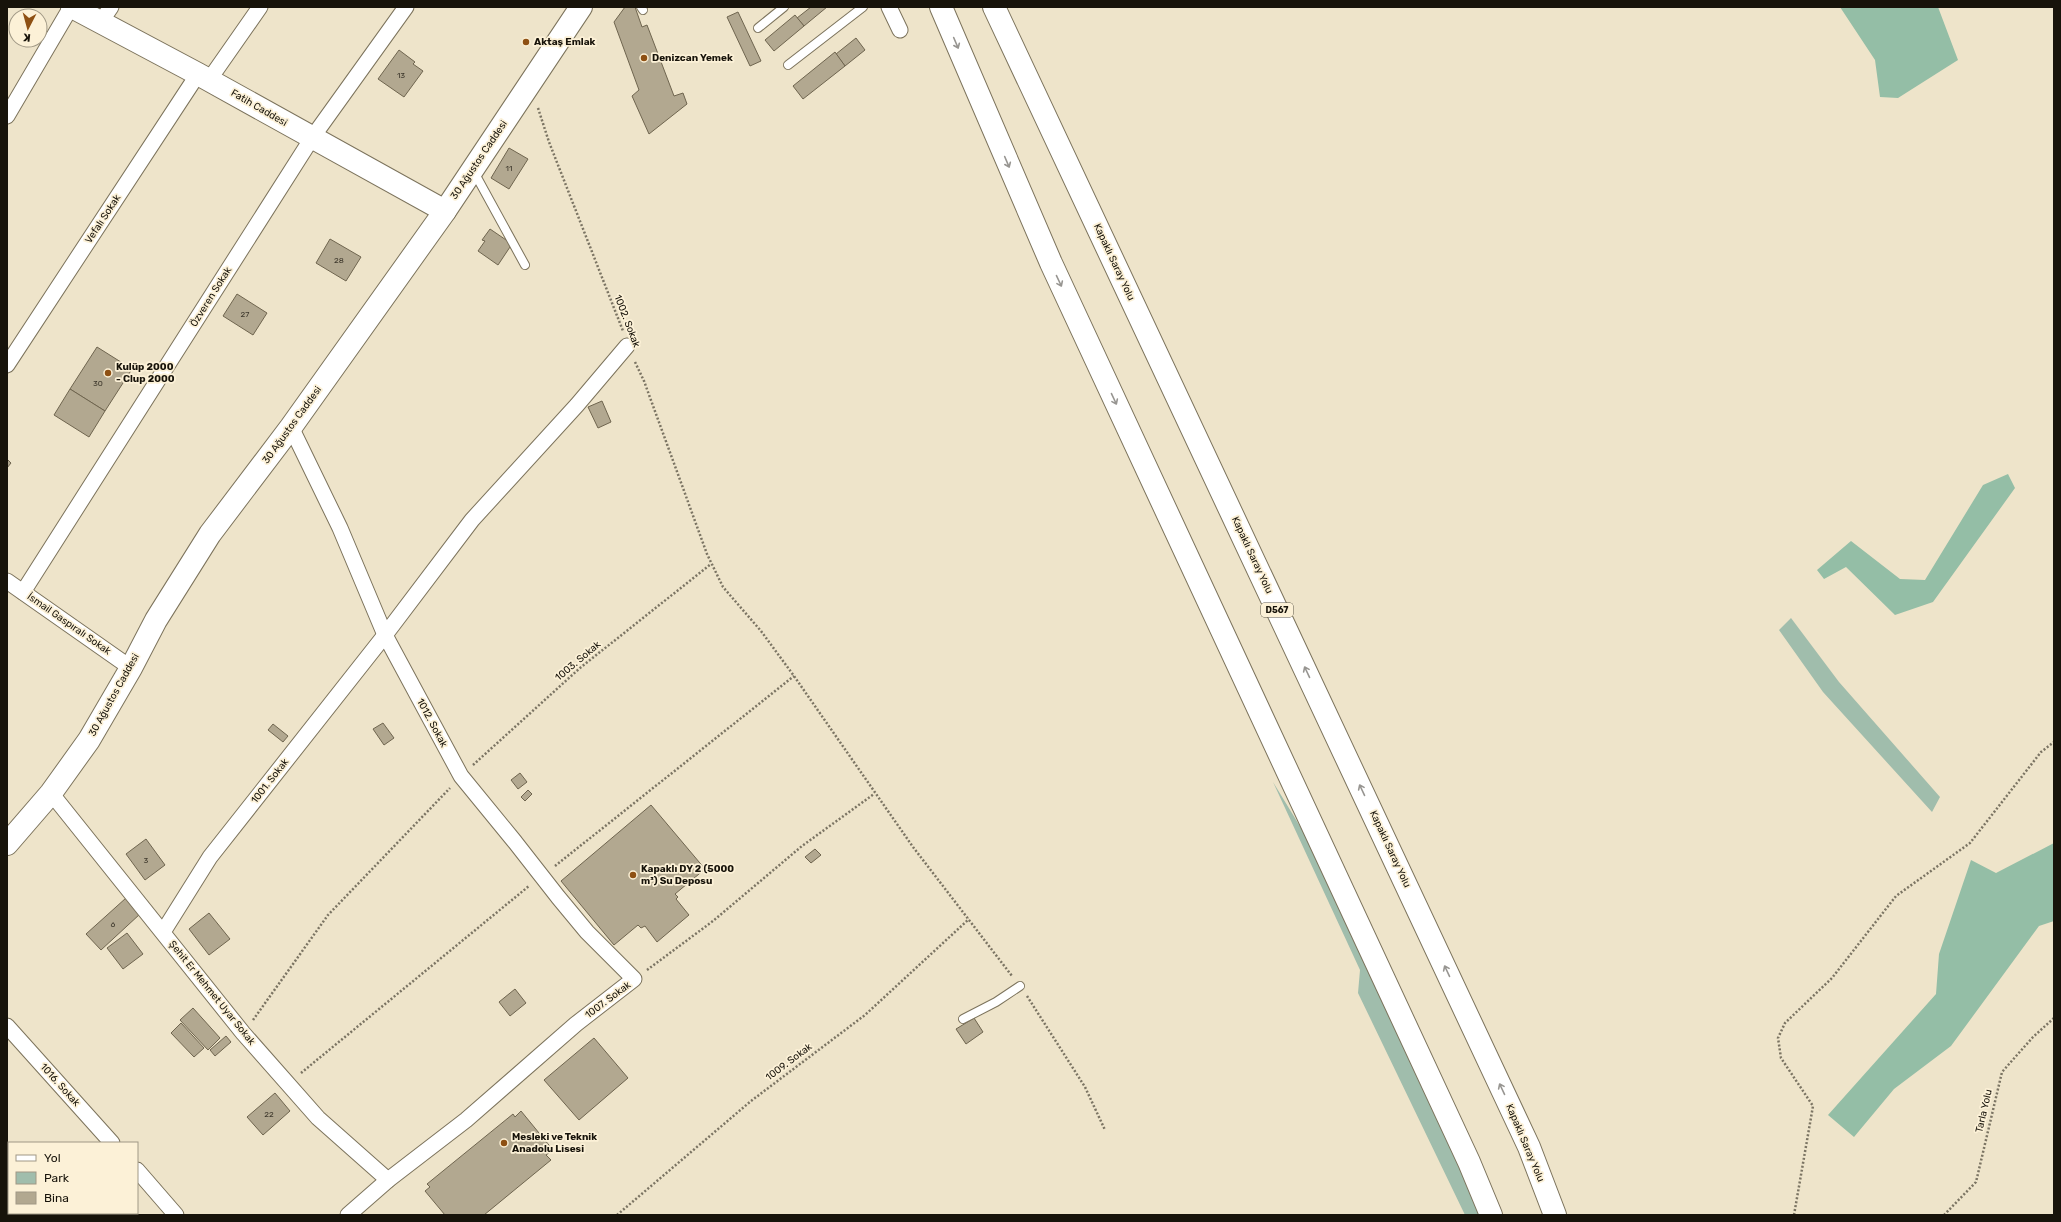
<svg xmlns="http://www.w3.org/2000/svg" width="2061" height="1222" font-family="Rubik,sans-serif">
<rect width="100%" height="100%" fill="#eee4ca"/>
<g fill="#a0bdac">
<polygon points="1791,618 1839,682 1940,797 1932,812 1823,692 1779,630"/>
<polygon points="1273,782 1337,887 1484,1215 1465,1215 1358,993 1360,970"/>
</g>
<g fill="#94bea6">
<polygon points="1840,7 1938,7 1958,60 1898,98 1880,97 1875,60"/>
<polygon points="2008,474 2015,488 1933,602 1895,615 1846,567 1824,579 1817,570 1851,541 1900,579 1925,580 1983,485"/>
<polygon points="2054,843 2054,921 2039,926 1951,1046 1894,1089 1854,1137 1828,1115 1936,994 1939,954 1971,860 1996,873"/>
</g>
<g fill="#b2a890" stroke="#6f654f">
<polygon points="625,7 635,7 642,27 647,25 674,96 683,93 687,104 649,134 632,96 639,90 614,22"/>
<polygon points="811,7 827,7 804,26 797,18"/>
<polygon points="738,12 761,61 750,66 727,17"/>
<polygon points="795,15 804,26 774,51 765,40"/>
<polygon points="856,38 865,50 845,66 836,54"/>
<polygon points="399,50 415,62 413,64 423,71 404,97 378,79"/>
<polygon points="835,52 845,66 803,99 793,86"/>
<polygon points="509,148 528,159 509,189 491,178"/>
<polygon points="490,229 512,244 498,265 478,251 485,241 482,240"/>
<polygon points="330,239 361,257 346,281 316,263"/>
<polygon points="237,294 267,313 253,335 223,316"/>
<polygon points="97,347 132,369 105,411 70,389"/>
<polygon points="70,389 105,411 89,437 54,415"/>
<polygon points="602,401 611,422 598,428 588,407"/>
<polygon points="7,459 11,463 7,468"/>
<polygon points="383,723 394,738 384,745 373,729"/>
<polygon points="273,724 288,736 283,742 268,730"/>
<polygon points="520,773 527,782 518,789 511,780"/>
<polygon points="528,790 532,794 525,801 521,797"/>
<polygon points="651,805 705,869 675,894 678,897 676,899 689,915 657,942 645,926 641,928 638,925 614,945 561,881"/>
<polygon points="146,839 165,865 145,880 126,854"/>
<polygon points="815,849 821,855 811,863 805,857"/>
<polygon points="126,898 140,914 101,950 86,934"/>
<polygon points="209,913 230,939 209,955 189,929"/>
<polygon points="127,933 143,954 123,969 107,948"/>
<polygon points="515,989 526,1003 510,1016 499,1002"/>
<polygon points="193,1008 220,1038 208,1050 180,1020"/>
<polygon points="974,1018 983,1032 966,1044 956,1029"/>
<polygon points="181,1023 204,1048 194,1057 171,1033"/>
<polygon points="226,1036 231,1042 215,1056 210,1050"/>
<polygon points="594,1038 628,1078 579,1120 544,1080"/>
<polygon points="275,1093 290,1111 263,1135 247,1117"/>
<polygon points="521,1111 553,1150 546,1155 551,1160 484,1215 445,1215 425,1191 430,1187 427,1184 513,1114 515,1117"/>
</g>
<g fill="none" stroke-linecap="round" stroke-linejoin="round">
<g stroke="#7c735c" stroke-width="10">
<g id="lane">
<polyline points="641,7 643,10"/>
<polyline points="758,28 784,7"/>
<polyline points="788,65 863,7"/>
<polyline points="474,172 525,265"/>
<polyline points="963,1019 996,1002 1020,986"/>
</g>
</g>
<g stroke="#7c735c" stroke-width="17">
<g id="street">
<polyline points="889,7 900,30"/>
<polyline points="100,23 111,7"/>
<polyline points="209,80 260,7"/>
<polyline points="7,116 71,7"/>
<polyline points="7,365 198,74"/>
<polyline points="291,427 340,528 385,635 461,776 515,842 558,897 587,932 634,979 576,1024 466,1120 388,1180 348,1215"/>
<polyline points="7,581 131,668"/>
<polyline points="23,592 312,138 406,7"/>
<polyline points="51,793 243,1033 318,1118 388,1180"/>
<polyline points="163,932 210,857 385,635 472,520 577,405 627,346"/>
<polyline points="7,1026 112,1143"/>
<polyline points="137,1170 176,1215"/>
<polyline points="25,1215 27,1213"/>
</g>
</g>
<g stroke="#7c735c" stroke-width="24">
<g id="secondary">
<polyline points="72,7 198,74 445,211"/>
<polyline points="7,844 51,793 89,740 131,668 156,620 210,534 291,427 445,211 581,7"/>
</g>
</g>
<g stroke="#7c735c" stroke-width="24">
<g id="highway">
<polyline points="941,7 1051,263 1469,1162 1491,1215"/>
<polyline points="994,7 1529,1147 1555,1215"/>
</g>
</g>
<g stroke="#7b7463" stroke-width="2.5" stroke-dasharray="2 2" stroke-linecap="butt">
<polyline points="538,108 549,142 623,331"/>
<polyline points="635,362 644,381 707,554 723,587 761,631 794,676 913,847 1012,976"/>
<polyline points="473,765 580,668 711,564"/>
<polyline points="555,866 794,676"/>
<polyline points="647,970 713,921 802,846 874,794"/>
<polyline points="1027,996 1085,1087 1105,1130"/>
<polyline points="253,1020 328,915 450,788"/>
<polyline points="301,1073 529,886"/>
<polyline points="617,1215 751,1101 865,1015 969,919"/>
<polyline points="1794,1215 1813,1106 1781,1058 1778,1038 1785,1023 1832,978 1896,896 1970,843 2041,752 2054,742"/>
<polyline points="1944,1215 1976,1182 2002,1072 2033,1037 2054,1018"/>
</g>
<use href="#lane" stroke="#fff" stroke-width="8"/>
<use href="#street" stroke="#fff" stroke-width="15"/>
<use href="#secondary" stroke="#fff" stroke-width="22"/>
<use href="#highway" stroke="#fff" stroke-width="22"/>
</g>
<defs><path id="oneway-shaft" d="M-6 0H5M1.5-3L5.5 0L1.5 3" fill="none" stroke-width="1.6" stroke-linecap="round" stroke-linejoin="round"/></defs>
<g stroke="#979591">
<use href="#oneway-shaft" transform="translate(956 43) rotate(67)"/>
<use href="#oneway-shaft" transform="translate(1007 162) rotate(67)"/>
<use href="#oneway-shaft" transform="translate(1059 281) rotate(65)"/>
<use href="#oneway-shaft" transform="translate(1114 399) rotate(65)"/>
<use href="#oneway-shaft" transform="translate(1307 672) rotate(-115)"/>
<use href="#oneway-shaft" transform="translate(1362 790) rotate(-115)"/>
<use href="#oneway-shaft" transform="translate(1447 971) rotate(-115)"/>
<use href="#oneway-shaft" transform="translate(1502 1089) rotate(-115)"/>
</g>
<g fill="#8e5013" stroke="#fcf1d7" stroke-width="1.5">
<circle cx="526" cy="42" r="4"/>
<circle cx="644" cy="58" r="4"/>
<circle cx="108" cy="373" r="4"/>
<circle cx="633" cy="875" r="4"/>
<circle cx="504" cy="1143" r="4"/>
</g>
<g text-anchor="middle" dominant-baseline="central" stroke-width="3.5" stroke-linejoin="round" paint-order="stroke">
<g font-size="8" fill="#3e382c">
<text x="401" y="75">13</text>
<text x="509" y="168">11</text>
<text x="339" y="260">28</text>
<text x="245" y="314">27</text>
<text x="98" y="383">30</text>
<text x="146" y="860">3</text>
<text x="113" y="924">6</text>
<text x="269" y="1114">22</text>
</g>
<rect fill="#fcf1d7" stroke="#5c5648" stroke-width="1" x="1261" y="603" width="32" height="14" rx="3"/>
<g font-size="9" font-weight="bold" fill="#17130a">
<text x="1277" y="610">D567</text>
</g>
<g font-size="10" font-weight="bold" fill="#17130a" stroke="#fcf1d7" text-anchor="start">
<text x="534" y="42">Aktaş Emlak</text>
<text x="652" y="58">Denizcan Yemek</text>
<text x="116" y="367">Kulüp 2000<tspan x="116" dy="12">- Clup 2000</tspan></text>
<text x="641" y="869">Kapaklı DY 2 (5000<tspan x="641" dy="12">m³) Su Deposu</tspan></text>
<text x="512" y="1137">Mesleki ve Teknik<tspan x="512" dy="12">Anadolu Lisesi</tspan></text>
</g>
<g font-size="10" fill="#17130a" stroke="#fcf1d7">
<text transform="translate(259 108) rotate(30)">Fatih Caddesi</text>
<text transform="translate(479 160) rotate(-56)">30 Ağustos Caddesi</text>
<text transform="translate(103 219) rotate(-57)">Vefalı Sokak</text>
<text transform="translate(1114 262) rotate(65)">Kapaklı Saray Yolu</text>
<text transform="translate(211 297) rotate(-58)">Özveren Sokak</text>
<text transform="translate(627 321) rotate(69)">1002. Sokak</text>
<text transform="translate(292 425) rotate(-54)">30 Ağustos Caddesi</text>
<text transform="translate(1252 555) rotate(65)">Kapaklı Saray Yolu</text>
<text transform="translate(69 624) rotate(35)">İsmail Gaspıralı Sokak</text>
<text transform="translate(578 661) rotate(-40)">1003. Sokak</text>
<text transform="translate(114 695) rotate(-61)">30 Ağustos Caddesi</text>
<text transform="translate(432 723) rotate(62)">1012. Sokak</text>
<text transform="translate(270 781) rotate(-52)">1001. Sokak</text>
<text transform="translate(1390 849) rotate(65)">Kapaklı Saray Yolu</text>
<text transform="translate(212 993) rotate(51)">Şehit Er Mehmet Uyar Sokak</text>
<text transform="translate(608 1000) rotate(-37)">1007. Sokak</text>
<text transform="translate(789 1062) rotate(-37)">1009. Sokak</text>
<text transform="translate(60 1085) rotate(48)">1016. Sokak</text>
<text transform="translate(1984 1111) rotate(-77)">Tarla Yolu</text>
<text transform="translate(1525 1143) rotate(67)">Kapaklı Saray Yolu</text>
</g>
</g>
<rect width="2061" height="1222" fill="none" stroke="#17130a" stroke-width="16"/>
<rect x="8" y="1142" width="130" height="72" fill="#fcf1d7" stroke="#a09885"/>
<rect x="16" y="1155" width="20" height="6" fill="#ffffff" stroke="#a09885"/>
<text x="44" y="1162" font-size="12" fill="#17130a">Yol</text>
<rect x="16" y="1172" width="20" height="12" fill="#a0bdac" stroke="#a09885"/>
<text x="44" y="1182" font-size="12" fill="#17130a">Park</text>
<rect x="16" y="1192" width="20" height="12" fill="#b2a890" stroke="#a09885"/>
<text x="44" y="1202" font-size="12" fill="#17130a">Bina</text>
<g transform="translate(28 28) rotate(186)"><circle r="19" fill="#fcf1d7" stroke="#a09885"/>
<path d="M0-3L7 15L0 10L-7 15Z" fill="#8e5013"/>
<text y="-6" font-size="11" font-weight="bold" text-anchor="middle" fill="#17130a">K</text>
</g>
</svg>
